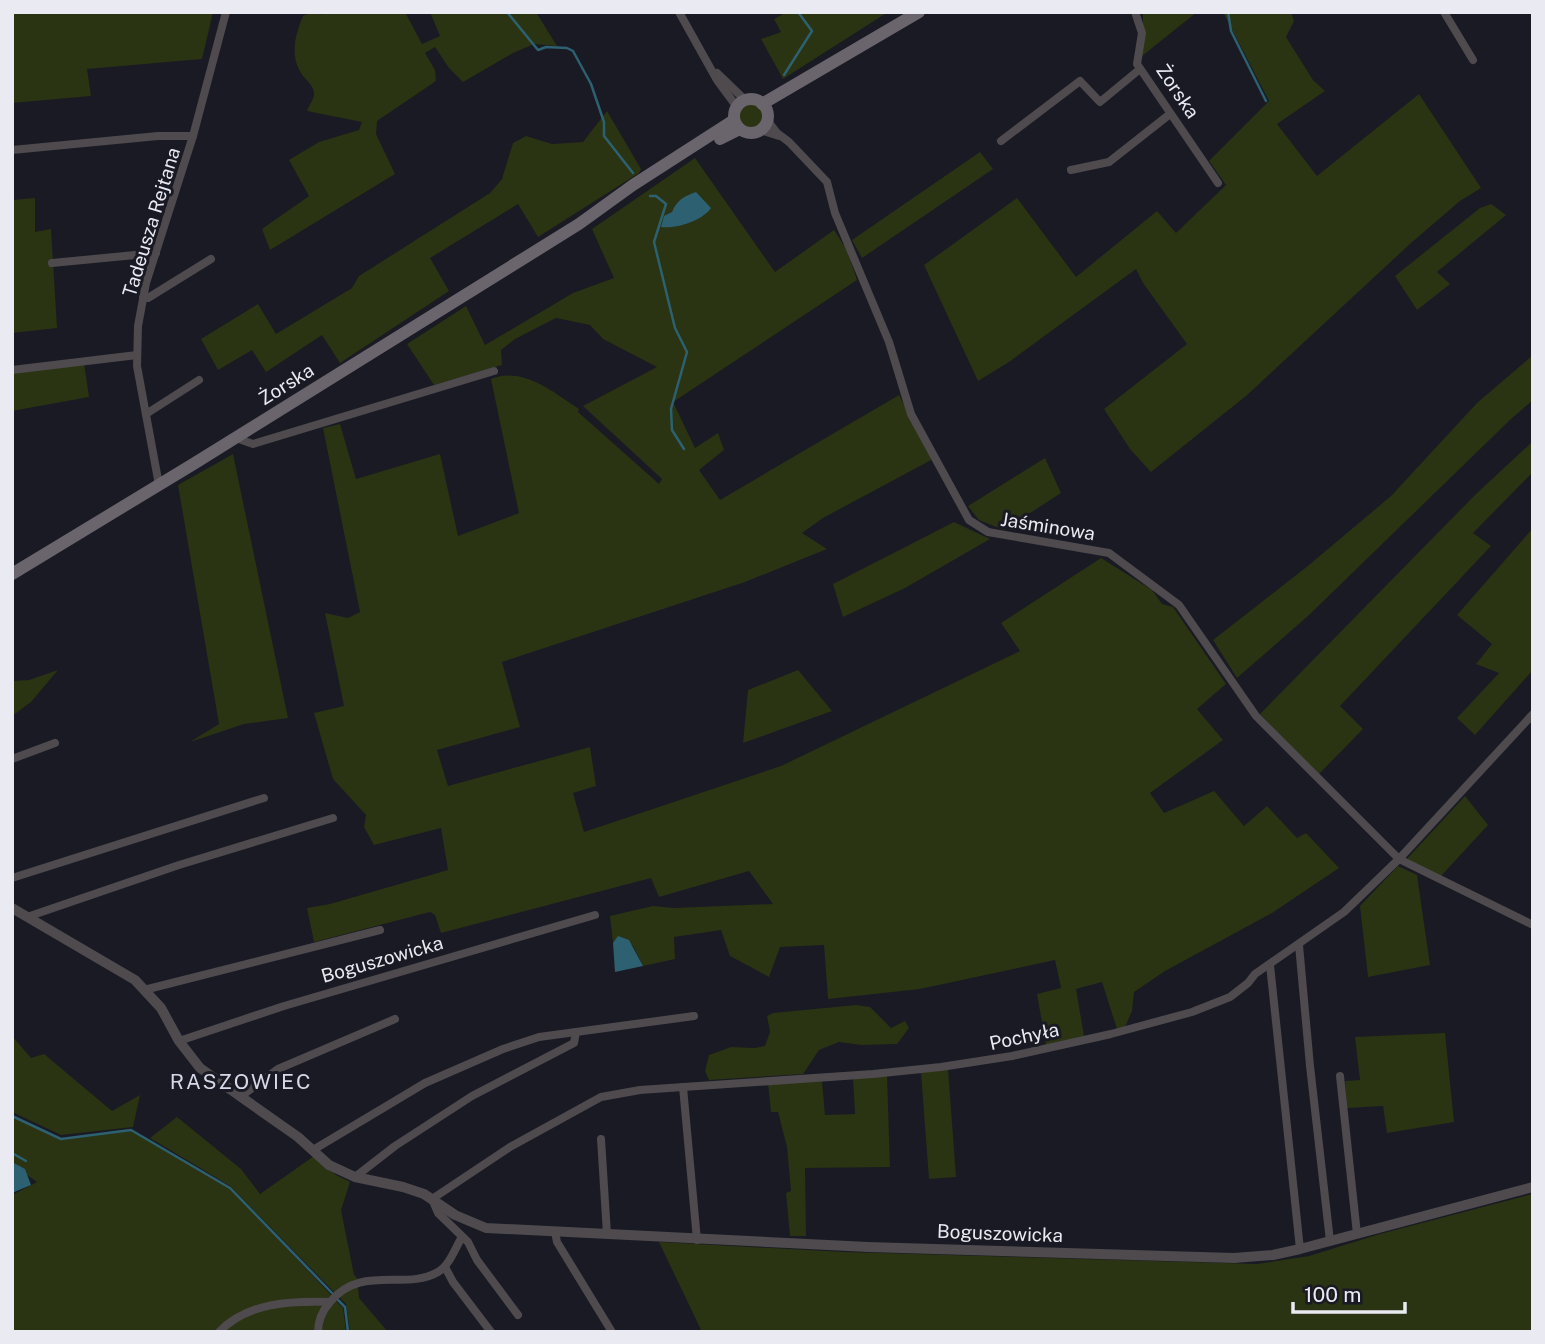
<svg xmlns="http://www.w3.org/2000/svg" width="1545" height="1344" font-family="'Public Sans',sans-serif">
<rect width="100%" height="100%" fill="#191a24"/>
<g fill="#2a3312">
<polygon points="12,12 213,12 202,59 87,69 91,96 12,103"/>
<path d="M333 12H405L422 44 440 36 430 12H536L557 46 534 44 513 53 463 82 449 68 435 47 425 53 435 70 436 81 377 121 376 134 395 174 270 250 262 229 309 196 289 160 319 142 359 130 362 122 307 111C309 106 313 100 314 95 314 86 308 82 303 76 289 57 295 35 303 16 313 11 324 17 333 12Z"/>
<polygon points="787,12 888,12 783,79 761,39 781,32 774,19"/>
<polygon points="1141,12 1197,12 1142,56 1143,15"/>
<polygon points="1223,12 1291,12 1294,21 1286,37 1313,80 1325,91 1277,124 1317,176 1419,94 1481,188 1460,201 1411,243 1246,396 1151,472 1130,449 1104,409 1187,344 1143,283 1136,269 1009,362 978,381 924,265 1017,198 1076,277 1157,211 1176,233 1226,185 1209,161 1269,101"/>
<circle cx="751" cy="116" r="12"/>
<polygon points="607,111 641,169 639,173 538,237 518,204 430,258 449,291 340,363 322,335 266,372 252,350 218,370 201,339 258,304 276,334 352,288 359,276 490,193 502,179 513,143 526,136 552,144 583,142"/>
<polygon points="980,152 993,169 862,258 852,240"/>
<path d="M695 158 775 272 834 230 847 250 857 280 673 402 695 448 718 433 724 450 699 470 720 500 899 395 933 459 823 518 802 533 827 549 745 582 502 662 520 727 437 750 448 786 590 747 596 786 573 793 584 832 781 766 1020 651 1001 623 1101 558 1152 590 1162 604 1173 607 1226 684 1197 709 1223 740 1150 793 1164 813 1214 791 1244 826 1267 806 1297 838 1306 833 1339 868 1272 913 1165 971 1134 992 1132 1011 1125 1027 1117 1029 1102 982 1076 989 1084 1036 1046 1045 1037 994 1061 988 1055 960 920 989 828 999 824 945 780 947 769 977 730 956 721 930 674 937 675 959 643 966 633 946 618 937 613 943 610 916 653 906 674 908 773 904 749 871 659 897 651 878 441 933 435 915 430 912 314 942 307 908 330 904 448 870 441 828 374 845 364 827 366 815 333 779 314 713 344 706 325 613 348 618 360 612 323 428 340 424 356 479 440 454 458 536 519 513 491 379C523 366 553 392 579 409L578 412 659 484 662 479 583 406 657 367 603 339 590 325 556 318 515 339 501 350 502 365 434 385 407 344 466 306 485 345 573 293 614 278 592 229Z"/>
<polygon points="35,198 35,232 51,229 57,328 12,333 12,200"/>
<polygon points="1491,204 1506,215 1437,272 1450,284 1417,310 1395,276 1480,208"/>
<polygon points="1533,355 1533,400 1511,419 1308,616 1237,678 1213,640 1309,565 1391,496 1477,403"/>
<polygon points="84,363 89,397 12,411 12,372"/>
<polygon points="1533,441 1533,472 1473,533 1491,546 1340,706 1363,729 1319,774 1260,714 1475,495"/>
<polygon points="233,454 288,718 244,724 190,742 219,724 178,485"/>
<polygon points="1045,458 1061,493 1004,530 979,520 968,506"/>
<polygon points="954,522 990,539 905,588 843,617 833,584"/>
<polygon points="1533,528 1533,670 1475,735 1457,718 1499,673 1476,664 1492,644 1457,615"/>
<polygon points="58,670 31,702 12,716 12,681 29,680"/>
<polygon points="798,670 832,711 743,743 748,690"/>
<polygon points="1465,796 1488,825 1441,876 1406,860"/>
<polygon points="1398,866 1417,875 1430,965 1368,977 1360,906"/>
<polygon points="856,1005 870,1007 891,1028 905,1021 909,1028 897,1044 862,1045 839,1042 819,1050 803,1074 709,1080 705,1071 709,1055 731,1047 755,1048 765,1046 770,1032 767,1016 773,1013"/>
<polygon points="1445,1033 1454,1122 1387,1133 1383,1106 1347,1108 1345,1081 1360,1080 1355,1037"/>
<polygon points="12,1036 31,1058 44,1054 112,1111 140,1095 133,1127 61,1135 12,1112"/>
<polygon points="948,1069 956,1177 929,1179 921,1073"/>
<polygon points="887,1076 890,1167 805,1168 806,1236 790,1236 786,1193 791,1191 787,1147 778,1112 771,1112 768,1083 822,1081 825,1115 855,1114 853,1078"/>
<polygon points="12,1116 61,1139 131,1130 230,1188 332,1296 328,1298 289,1305 324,1306 318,1332 12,1332 12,1195 37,1182 12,1165"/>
<polygon points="177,1117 241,1169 260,1194 314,1156 336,1175 350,1182 341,1210 354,1275 358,1279 335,1293 230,1186 150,1138"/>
<polygon points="1533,1194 1533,1332 702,1332 659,1242 845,1252 1257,1264 1309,1256 1380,1234"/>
<polygon points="358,1286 359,1298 388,1332 350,1332 346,1304 339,1297 350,1288"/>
<polygon points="335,1300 343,1308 346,1332 321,1332 324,1318"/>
</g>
<g fill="#2d6071">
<path d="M696 192 711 208C702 221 676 229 661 227L664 216 672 212C677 200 684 196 696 192Z"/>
<polygon points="618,936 629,940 643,966 615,972 613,943"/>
<polygon points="12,1162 25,1169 31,1185 12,1193"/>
</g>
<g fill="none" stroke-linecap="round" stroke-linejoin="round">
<g stroke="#2d6071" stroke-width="2.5">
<polyline points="507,12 538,50 546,47 567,48 573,51 591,84 604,122 604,136 633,173"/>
<polyline points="1228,12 1231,31 1266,101"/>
<polyline points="784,75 812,31 798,12"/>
<polyline points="650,196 656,196 666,204 654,242 675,328 687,352 671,409 672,430 684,449"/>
<polyline points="12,1116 61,1139 131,1130 230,1188 332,1293"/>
<polyline points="12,1153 26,1161"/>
<polyline points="338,1300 345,1307 348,1332"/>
</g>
<g stroke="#4e4a4e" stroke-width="8">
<polyline points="679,12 717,80 737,107"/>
<polyline points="1135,12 1142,33 1137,64 1218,183"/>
<polyline points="1444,12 1473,60"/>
<polyline points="717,73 745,100"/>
<polyline points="767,120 777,133 789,142 827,182 835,213 889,342 911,414 969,520 988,532 1109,553 1179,605 1256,716 1399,859 1533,925"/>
<polyline points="760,130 779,136"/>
<polyline points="1001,141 1080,81 1100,102 1140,69"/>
<polyline points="12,150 158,136 193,136"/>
<polyline points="1071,170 1109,162 1170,114"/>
<polyline points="52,263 156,253"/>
<polyline points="143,298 148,298 211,259"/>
<polyline points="12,370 137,355"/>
<polyline points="146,414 199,380"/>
<polyline points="236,438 253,444 494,371"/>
<polyline points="159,485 137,366 138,326 146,283 193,136 226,12"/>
<polyline points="12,759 55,743"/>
<polyline points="12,878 264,798"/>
<polyline points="27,917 179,865 333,818"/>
<polyline points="1299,945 1310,1066 1330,1241"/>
<polyline points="1270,965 1300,1249"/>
<polyline points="144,990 380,930"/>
<polyline points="179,1041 284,1006 595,915"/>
<polyline points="1340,1076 1357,1234"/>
<polyline points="683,1087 697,1240"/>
<polyline points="240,1097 278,1069 395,1019"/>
<polyline points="601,1139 607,1234"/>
<polyline points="313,1150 425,1083 503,1049 539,1037 694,1016"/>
<polyline points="355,1177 395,1146 472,1096 574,1043 576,1032"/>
<polyline points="555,1232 557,1242 612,1332"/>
<polyline points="445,1267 453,1282 491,1332"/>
<polyline points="518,1315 477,1260 468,1242 438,1213 432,1199 510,1147 601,1097 640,1090 873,1074 941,1067 1012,1056 1111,1034 1192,1012 1230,997 1248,983 1255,974 1344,912 1399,859 1533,714"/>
<path d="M219 1332C247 1302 292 1301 329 1302"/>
<path d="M318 1332C318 1320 322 1311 330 1302 360 1264 406 1291 438 1272 450 1265 455 1248 462 1237"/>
</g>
<polyline stroke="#4e4a4e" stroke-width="10" points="12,908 135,980 161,1008 179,1041 200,1068 298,1137 329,1165 355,1177 403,1187 424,1194 455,1215 486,1228 868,1247 1234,1258 1273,1255 1300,1249 1533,1187"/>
<g stroke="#6a646c" stroke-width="12">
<circle cx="751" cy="116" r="17"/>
<polyline points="762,104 919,12"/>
<polyline points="720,139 740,129"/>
<polyline points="12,574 195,463 579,224 633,185 734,120"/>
</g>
</g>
<g text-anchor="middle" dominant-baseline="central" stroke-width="6" stroke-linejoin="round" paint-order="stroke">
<g font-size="19" fill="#eaebf2" stroke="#191a24">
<text transform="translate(1178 91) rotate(56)">Żorska</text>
<text transform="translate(151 222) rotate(-73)">Tadeusza Rejtana</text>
<text transform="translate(286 384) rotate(-32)">Żorska</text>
<text transform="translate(1048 526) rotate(9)">Jaśminowa</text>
<text transform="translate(382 959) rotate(-16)">Boguszowicka</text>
<text transform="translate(1024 1036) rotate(-12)">Pochyła</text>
<text transform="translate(1000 1233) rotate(2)">Boguszowicka</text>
</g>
<g font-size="21" letter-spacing="2" fill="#d8d9e8" stroke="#191a24">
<text x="241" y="1081">RASZOWIEC</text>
</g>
</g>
<rect width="1545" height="1344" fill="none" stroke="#eaebf2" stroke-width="28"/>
<path d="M1293 1302v10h112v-10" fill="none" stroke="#eaebf2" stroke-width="3.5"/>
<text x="1304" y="1302" font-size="21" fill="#eaebf2" stroke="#191a24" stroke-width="5" paint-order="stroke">100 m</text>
</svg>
